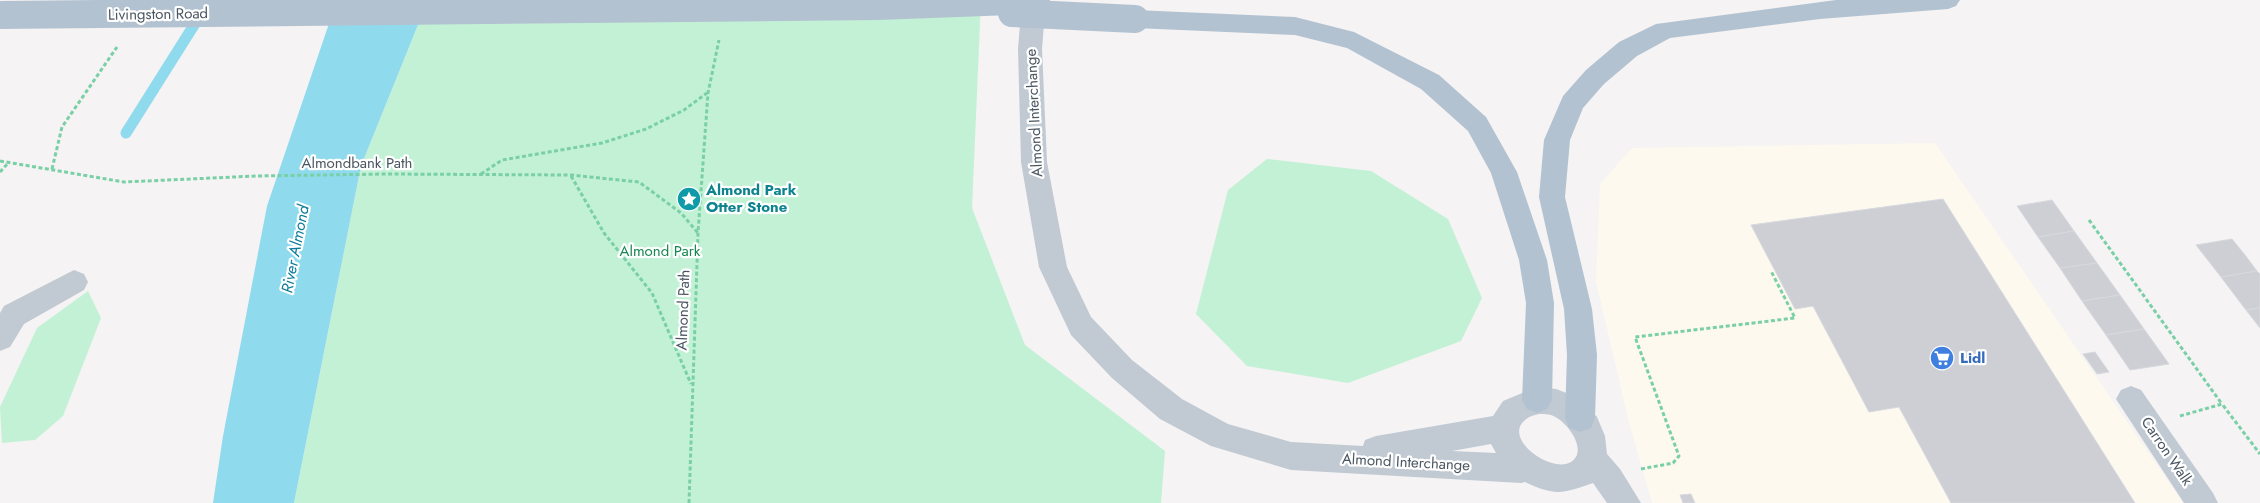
<svg xmlns="http://www.w3.org/2000/svg" width="2260" height="503" font-family="Jost,sans-serif">
<rect width="100%" height="100%" fill="#f5f3f3"/>
<polygon fill="#fdf9ef" points="1935,143 2183,503 1652,503 1630,426 1596,282 1600,184 1632,148"/>
<g fill="#c3f1d5">
<polygon points="428,0 981,0 972,208 1025,345 1165,451 1161,503 294,503 361,166"/>
<polygon points="1267,159 1371,171 1448,219 1482,298 1461,341 1348,383 1247,366 1196,314 1228,190"/>
<polygon points="88,291 101,318 63,416 35,440 2,443 0,407 37,328"/>
</g>
<polygon fill="#90daee" points="337,0 428,0 361,166 294,503 213,503 223,436 267,206"/>
<g fill="none" stroke-linecap="round" stroke-linejoin="round">
<polyline stroke="#90daee" stroke-width="11" points="126,133 201,14"/>
</g>
<g fill="#cdcfd5" stroke="#d7d9de">
<polygon points="1943,199 2135,503 1951,503 1899,407 1869,412 1813,306 1795,309 1751,225"/>
<polygon points="2052,200 2074,231 2038,237 2017,206"/>
<polygon points="2074,231 2097,263 2060,268 2038,237"/>
<polygon points="2232,239 2245,255 2257,271 2221,277 2196,245"/>
<polygon points="2097,263 2120,295 2082,301 2060,268"/>
<polygon points="2257,271 2260,274 2260,308 2246,310 2221,277"/>
<polygon points="2120,295 2144,329 2106,335 2082,301"/>
<polygon points="2260,308 2260,328 2246,310"/>
<polygon points="2144,329 2169,364 2130,370 2106,335"/>
<polygon points="2095,352 2109,372 2097,374 2083,354"/>
<polygon points="1691,494 1695,503 1683,503 1680,495"/>
</g>
<g fill="none" stroke-linecap="round" stroke-linejoin="round">
<g stroke="#7ad0a6" stroke-width="3" stroke-dasharray="4 2.5" stroke-linecap="butt">
<polyline points="0,161 124,182 256,176 387,174 571,175 639,182 681,213 698,233"/>
<polyline points="52,169 62,127 117,47"/>
<polyline points="0,172 8,163"/>
<polyline points="481,174 502,160 602,143 646,129 684,110 707,93"/>
<polyline points="571,176 604,233 652,293 691,384"/>
<polyline points="2089,220 2222,404"/>
<polyline points="2180,416 2222,404 2260,454"/>
<polyline points="1641,469 1673,463 1679,456 1635,337 1795,318 1771,271"/>
<polyline points="689,503 698,233 708,93 719,40"/>
</g>
<g fill="#c1cad2" fill-rule="evenodd">
<path d="M1022 0H1046L1042 49 1047 162 1067 267 1091 317 1132 360 1182 399 1228 424 1291 442 1363 446 1365 440 1376 436 1493 416 1503 401 1537 387 1556 389 1577 397 1584 403 1597 417 1605 436 1607 454 1620 469 1641 503H1607L1593 483C1562 494 1555 496 1525 482L1521 483 1291 470 1211 446 1160 419 1112 378 1071 335 1039 267 1021 162 1018 49ZM1539 414C1545 414 1552 414 1557 418 1569 425 1588 451 1571 462 1552 474 1502 439 1525 420 1528 417 1534 415 1539 414ZM1491 444 1496 453 1452 451Z"/>
<polygon points="74,270 84,274 88,282 84,290 24,324 10,347 0,351 0,313 4,306"/>
<polygon points="2131,386 2141,390 2213,493 2218,503 2184,503 2116,399 2121,390"/>
</g>
<g fill="#b3c2d1" fill-rule="evenodd">
<polygon points="1836,0 1960,0 1956,6 1948,9 1820,19 1670,38 1637,56 1604,84 1583,108 1570,140 1565,197 1592,309 1597,355 1595,418 1591,428 1580,432 1569,428 1565,418 1567,355 1564,309 1539,197 1544,140 1563,96 1586,70 1619,42 1656,24"/>
<polygon points="1135,10 1295,17 1354,32 1439,75 1486,117 1517,172 1547,260 1554,303 1552,400 1547,409 1537,413 1527,409 1522,400 1526,303 1519,260 1491,173 1468,131 1421,89 1347,48 1295,35 1135,28 1126,25 1123,19 1126,13"/>
</g>
<g stroke="#b3c2d1" stroke-width="28">
<polyline points="1012,13 1135,19"/>
<polyline points="0,15 878,6 1036,0"/>
</g>
</g>
<defs>
<g id="sight-disc" transform="scale(1.25)"><circle r="9.5" fill="#0f9aa8" stroke="#fff"/><path d="M0-6L1.8-2.2L6-1.7L2.9 1.2L3.7 5.4L0 3.3L-3.7 5.4L-2.9 1.2L-6-1.7L-1.8-2.2Z" fill="#fff"/></g>
<g id="supermarket-disc" transform="scale(1.25)"><circle r="9.5" fill="#3f7fe0" stroke="#fff"/><path d="M-6-5.5h2.5l.6 2H6L4.5 2H-2.5L-4.4-4H-6ZM-1.5 3.2a1.3 1.3 0 1 0 .1 0ZM3 3.2a1.3 1.3 0 1 0 .1 0Z" fill="#fff"/></g>
</defs>
<g fill-rule="evenodd">
<use href="#sight-disc" x="689" y="199"/>
<use href="#supermarket-disc" x="1942" y="358"/>
</g>
<g text-anchor="middle" dominant-baseline="central" stroke-width="4.5" stroke-linejoin="round" paint-order="stroke">
<g font-size="15" fill="#4a5661" stroke="#fff">
<text transform="translate(158 14) rotate(-1)">Livingston Road</text>
<text transform="translate(1034 113) rotate(-93)">Almond Interchange</text>
<text x="357" y="163">Almondbank Path</text>
<text transform="translate(683 310) rotate(-88)">Almond Path</text>
<text transform="translate(2167 451) rotate(56)">Carron Walk</text>
<text transform="translate(1406 462) rotate(3)">Almond Interchange</text>
</g>
<g font-size="15" font-weight="bold" fill="#0d838f" stroke="#fff" text-anchor="start">
<text x="706" y="190">Almond Park<tspan x="706" dy="17">Otter Stone</tspan></text>
</g>
<g font-size="15" fill="#17864f" stroke="#fff">
<text x="660" y="251">Almond Park</text>
</g>
<g font-size="15" font-weight="bold" fill="#366cbe" stroke="#fff" text-anchor="start">
<text x="1960" y="358">Lidl</text>
</g>
<g font-size="16" font-style="italic" fill="#0c7c9b" stroke="#fff">
<text transform="translate(295 249) rotate(-79)">River Almond</text>
</g>
</g>
</svg>
